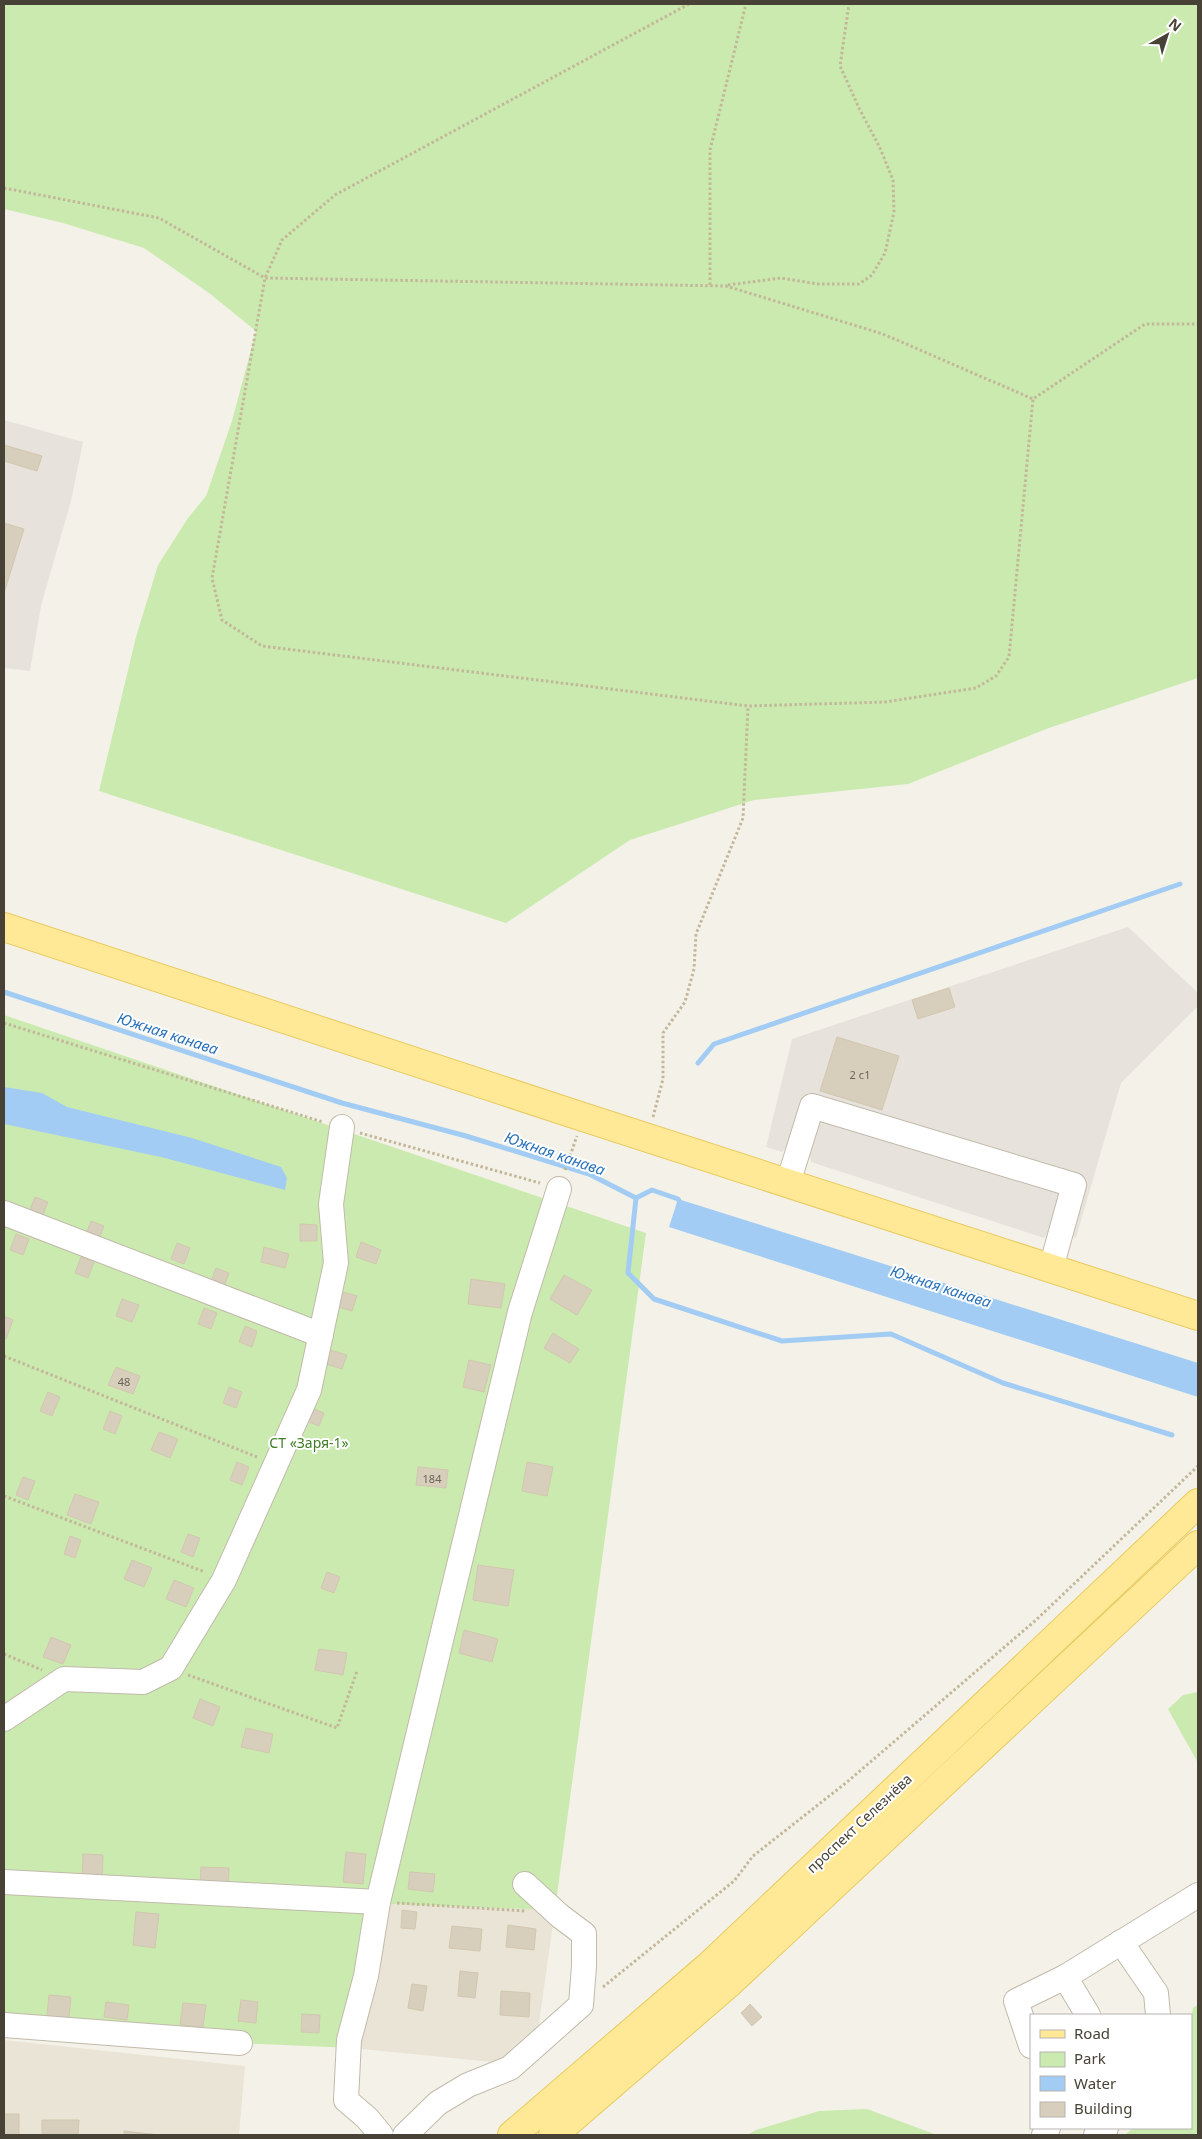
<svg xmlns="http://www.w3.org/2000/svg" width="1202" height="2139" font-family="'Noto Sans',sans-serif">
<rect width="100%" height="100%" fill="#f4f2e8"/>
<g fill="#e9e4d5">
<polygon points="384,1904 555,1910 533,2066 352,2048"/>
<polygon points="4,2040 245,2066 239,2135 4,2135"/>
</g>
<g fill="#e7e3dc">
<polygon points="4,420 83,442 71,501 41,606 30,671 4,668"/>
<polygon points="1128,927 1198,993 1198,1006 1121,1083 1076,1238 1053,1229 1044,1238 811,1162 809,1146 792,1141 782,1152 766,1147 792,1039"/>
</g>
<g fill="#cbeaaf">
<polygon points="4,4 1198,4 1198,678 1049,728 908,784 754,800 630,840 506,923 99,791 136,637 158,565 188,518 206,496 232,421 256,331 209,293 144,248 63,223 4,209"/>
<polygon points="4,1015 646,1233 555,1910 385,1904 352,2048 240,2043 4,2022"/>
<polygon points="1198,1692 1198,1763 1168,1709 1183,1695"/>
<polygon points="1198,2005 1198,2135 1125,2135 1133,2128 1191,2128 1191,2019 1193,2008"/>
<polygon points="867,2109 937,2135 747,2135 756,2130 819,2111"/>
</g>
<g fill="#a2ccf4">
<polygon points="4,1087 42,1093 67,1107 192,1138 281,1167 287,1178 285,1190 161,1157 4,1124"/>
<polygon points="678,1199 1198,1363 1198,1397 669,1227"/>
</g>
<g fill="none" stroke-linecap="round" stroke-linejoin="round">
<g stroke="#a2ccf4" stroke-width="5">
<polyline points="4,992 342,1103 466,1136 589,1174 636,1198 652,1190 678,1199 681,1204"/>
<polyline points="698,1063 714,1044 1180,884"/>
<polyline points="636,1198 628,1273 654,1299 782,1341 891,1334 1003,1383 1172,1435"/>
</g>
</g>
<g fill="#d7cebc" stroke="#d2c7af">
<polygon points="4,445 42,456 37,471 4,461"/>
<polygon points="4,523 24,529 4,593"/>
<polygon points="949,988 955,1007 918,1019 912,1000"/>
<polygon points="837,1037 899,1056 882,1110 820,1091"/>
<polygon points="35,1197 48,1202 42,1217 29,1212"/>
<polygon points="91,1221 104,1226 98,1242 85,1237"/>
<polygon points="300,1224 317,1225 317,1241 300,1241"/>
<polygon points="16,1234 29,1239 23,1255 10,1250"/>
<polygon points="361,1242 381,1250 376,1264 356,1257"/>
<polygon points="177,1243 190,1248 184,1264 171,1259"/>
<polygon points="264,1247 289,1254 285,1268 261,1262"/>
<polygon points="81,1257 94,1262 88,1278 75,1273"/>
<polygon points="216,1268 229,1273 223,1289 210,1284"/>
<polygon points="564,1275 592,1290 577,1315 550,1299"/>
<polygon points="471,1279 505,1284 501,1308 468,1304"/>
<polygon points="339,1291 357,1296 352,1311 335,1306"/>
<polygon points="122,1299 139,1305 132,1322 116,1316"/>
<polygon points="204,1308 217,1313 211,1329 198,1324"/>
<polygon points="4,1316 13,1320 6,1339 4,1338"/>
<polygon points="245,1326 257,1331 252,1347 239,1342"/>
<polygon points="553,1333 579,1349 570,1363 544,1348"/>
<polygon points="330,1350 347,1355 342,1369 326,1364"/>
<polygon points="469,1360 491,1365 484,1392 463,1387"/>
<polygon points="116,1367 140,1376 133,1394 108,1385"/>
<polygon points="229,1387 242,1392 236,1408 223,1403"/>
<polygon points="48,1392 60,1397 52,1416 40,1411"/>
<polygon points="309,1407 324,1413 319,1426 304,1420"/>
<polygon points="110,1411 122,1416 115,1434 103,1429"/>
<polygon points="159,1432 178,1439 170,1458 151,1450"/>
<polygon points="237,1462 249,1467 242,1485 230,1480"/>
<polygon points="527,1462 553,1467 547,1496 522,1491"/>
<polygon points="418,1467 448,1470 446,1488 416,1485"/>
<polygon points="23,1477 35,1481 28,1500 16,1495"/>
<polygon points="75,1494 99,1502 91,1524 67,1515"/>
<polygon points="188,1534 200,1538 193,1557 181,1552"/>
<polygon points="70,1536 81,1540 75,1558 64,1554"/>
<polygon points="132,1560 152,1568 144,1587 124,1579"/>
<polygon points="478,1565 514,1570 508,1606 473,1600"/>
<polygon points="327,1572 340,1577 334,1593 321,1588"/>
<polygon points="174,1580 194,1588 186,1607 166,1599"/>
<polygon points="464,1630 498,1639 492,1662 459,1653"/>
<polygon points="51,1637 71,1645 63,1664 43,1657"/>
<polygon points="319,1649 347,1653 343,1675 315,1670"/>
<polygon points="200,1699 220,1707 213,1726 193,1718"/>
<polygon points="246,1728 273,1734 269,1753 241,1747"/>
<polygon points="346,1852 366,1854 363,1884 343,1882"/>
<polygon points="83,1854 103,1855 102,1879 82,1878"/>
<polygon points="201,1867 229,1868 228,1889 200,1887"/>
<polygon points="410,1872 435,1874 433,1892 408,1889"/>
<polygon points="402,1910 417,1912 415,1929 401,1928"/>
<polygon points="136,1912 159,1914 155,1948 133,1945"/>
<polygon points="508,1925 536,1929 534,1950 506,1947"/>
<polygon points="452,1926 482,1929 480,1951 449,1948"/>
<polygon points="460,1971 478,1973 475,1998 458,1996"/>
<polygon points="412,1984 427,1986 423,2011 408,2008"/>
<polygon points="501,1991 530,1993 529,2017 500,2015"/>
<polygon points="49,1995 71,1997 69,2018 47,2016"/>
<polygon points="241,2000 258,2002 256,2023 238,2021"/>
<polygon points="106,2002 129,2005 127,2020 104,2017"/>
<polygon points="183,2003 206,2005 203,2027 180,2025"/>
<polygon points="750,2004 762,2017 752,2026 741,2013"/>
<polygon points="302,2014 320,2015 319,2033 301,2032"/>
<rect x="4" y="2114" width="15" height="21"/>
<polygon points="42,2120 79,2120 78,2135 42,2135"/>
<polygon points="124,2131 159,2135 124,2135"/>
</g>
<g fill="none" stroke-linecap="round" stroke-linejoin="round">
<g stroke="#c1baaa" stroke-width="26">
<g id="minor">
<polyline points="788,1183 812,1106 1074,1185 1051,1268"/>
<polyline points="4,1213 321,1335"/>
<polyline points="4,1719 64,1679 143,1682 171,1668 224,1580 309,1390 336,1263 331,1204 342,1127"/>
<polyline points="4,1882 378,1902"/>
<polyline points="1121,1942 1156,1993 1158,2015"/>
<polyline points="1088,2015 1065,1977 1198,1895"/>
<polyline points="4,2025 240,2043"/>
<polyline points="1031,2046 1016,2001 1065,1977"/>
<polyline points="381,2135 367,2118 346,2100 349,2040 366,1976 378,1902 520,1312 559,1189"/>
<polyline points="405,2135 438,2103 468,2085 510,2068 581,2005 584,1966 584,1934 560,1916 525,1884"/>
<polyline points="1044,2135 1048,2128"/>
<polyline points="1096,2135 1106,2128"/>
</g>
</g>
<g stroke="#e9ca61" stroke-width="30">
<g id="major">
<polyline points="4,927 580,1116 1198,1316"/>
<polyline points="512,2135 710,1965 1198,1503"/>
<polyline points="553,2135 727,1985 1198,1545"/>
</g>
</g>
<g stroke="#c3b79a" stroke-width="3" stroke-dasharray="2.5 2.5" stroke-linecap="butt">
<polyline points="689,4 335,195 282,240 265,278 212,578 222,620 262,646 748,706 885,702 976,688 996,676 1009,657 1033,399"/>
<polyline points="4,188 159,218 265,278 726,286 883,334 1033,399 1145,324 1198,324"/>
<polyline points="710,285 710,150 746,4"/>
<polyline points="728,285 781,278 818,284 859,284 872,275 885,253 894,212 893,180 880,148 859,108 840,66 849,4"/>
<polyline points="4,1023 323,1122"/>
<polyline points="653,1117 663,1079 663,1033 685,1002 694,969 696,934 743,818 748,706"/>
<polyline points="360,1133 540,1183"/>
<polyline points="565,1170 577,1136"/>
<polyline points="4,1356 257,1457"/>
<polyline points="4,1496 205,1572"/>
<polyline points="4,1654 42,1670"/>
<polyline points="188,1675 337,1728 357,1671"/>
<polyline points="397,1903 526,1911"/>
<polyline points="603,1987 734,1881 753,1856 847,1782 1036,1620 1198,1466"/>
</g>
<use href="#minor" stroke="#fff" stroke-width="24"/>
<use href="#major" stroke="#ffe996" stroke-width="28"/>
</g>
<g text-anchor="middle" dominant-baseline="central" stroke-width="4" stroke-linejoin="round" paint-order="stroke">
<g font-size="11" fill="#6c6558">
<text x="860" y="1074">2 с1</text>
<text x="124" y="1381">48</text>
<text x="432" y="1478">184</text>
</g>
<g font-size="14" fill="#417d26" stroke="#fff">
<text x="309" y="1442">СТ «Заря-1»</text>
</g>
<g font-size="14" fill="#484236" stroke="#fff">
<text transform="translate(859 1823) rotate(-43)">проспект Селезнёва</text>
</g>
<g font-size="15" font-style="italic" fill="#2a72b9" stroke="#fff">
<text transform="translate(168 1033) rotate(18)">Южная канава</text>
<text transform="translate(555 1153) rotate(19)">Южная канава</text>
<text transform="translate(941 1286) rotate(18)">Южная канава</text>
</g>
</g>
<rect width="1202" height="2139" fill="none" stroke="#484236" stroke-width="10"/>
<rect x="1030" y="2014" width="162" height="115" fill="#ffffff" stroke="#b6b3af"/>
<rect x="1040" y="2030" width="25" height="8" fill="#ffe996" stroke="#b6b3af"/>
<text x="1074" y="2039" font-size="15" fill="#484236">Road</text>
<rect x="1040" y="2052" width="25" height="15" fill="#cbeaaf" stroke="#b6b3af"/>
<text x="1074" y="2064" font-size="15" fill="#484236">Park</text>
<rect x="1040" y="2076" width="25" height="15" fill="#a2ccf4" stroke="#b6b3af"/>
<text x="1074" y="2089" font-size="15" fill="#484236">Water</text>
<rect x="1040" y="2102" width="25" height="15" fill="#d7cebc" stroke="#b6b3af"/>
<text x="1074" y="2114" font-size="15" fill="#484236">Building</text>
<g transform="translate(1167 35) rotate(39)" stroke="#ffffff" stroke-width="4" paint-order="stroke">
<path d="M0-4L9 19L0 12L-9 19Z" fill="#484236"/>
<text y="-8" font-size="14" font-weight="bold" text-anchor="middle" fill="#484236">N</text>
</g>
</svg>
